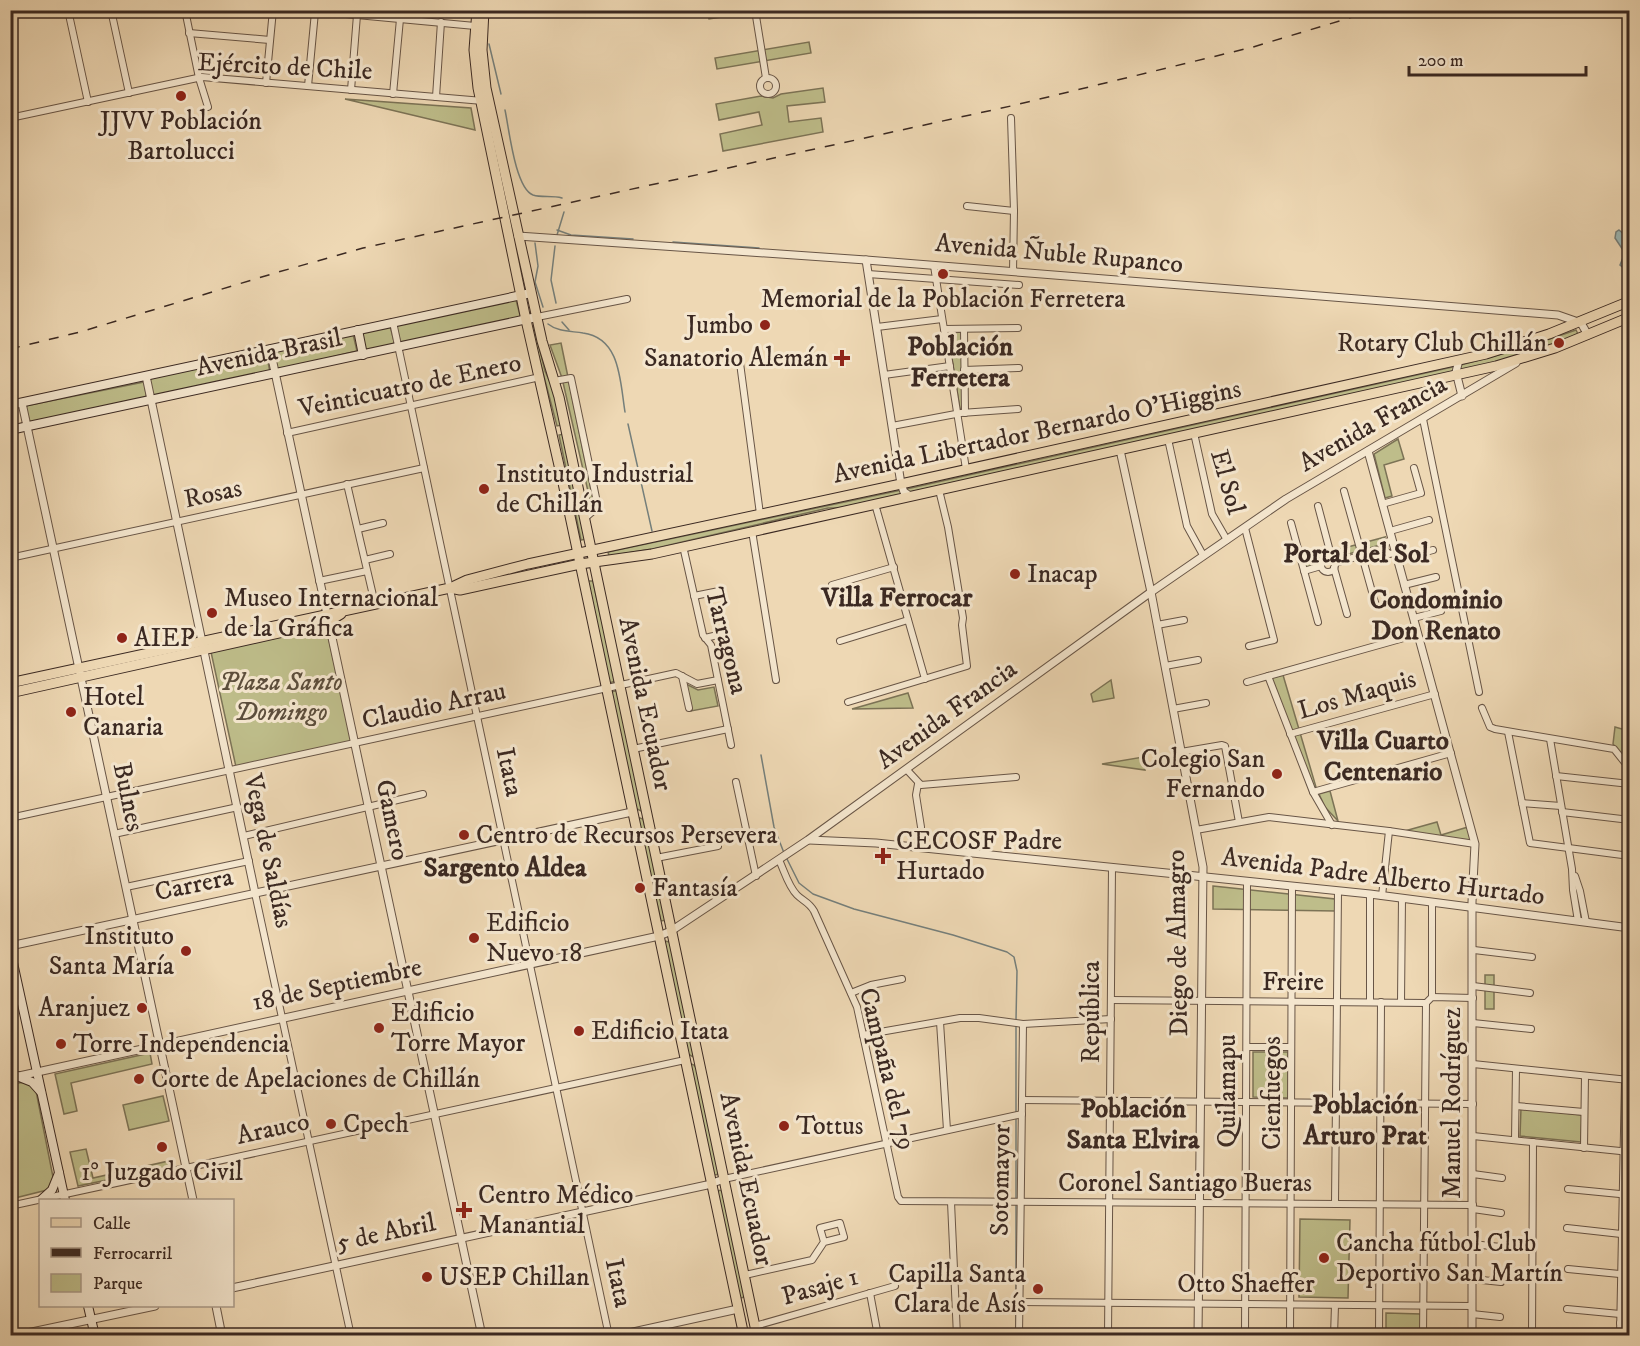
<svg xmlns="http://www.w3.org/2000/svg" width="1640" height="1346" font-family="'IM FELL DW Pica',serif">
<rect width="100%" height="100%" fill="#eed8b4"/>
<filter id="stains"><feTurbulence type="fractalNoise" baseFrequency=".00333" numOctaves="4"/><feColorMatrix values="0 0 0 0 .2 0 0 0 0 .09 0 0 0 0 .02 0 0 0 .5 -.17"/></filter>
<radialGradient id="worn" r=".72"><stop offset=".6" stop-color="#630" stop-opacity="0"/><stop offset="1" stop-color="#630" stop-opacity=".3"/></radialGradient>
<g fill="#bebd8a" stroke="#7c7356" stroke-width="1.5">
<polygon points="707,10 762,11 709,19"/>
<polygon points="809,42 811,53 717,69 715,58"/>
<polygon points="823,88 825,102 787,106 789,122 821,118 823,132 723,151 720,134 762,125 759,112 719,120 716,104 761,96 773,98 781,94"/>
<polygon points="345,99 471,108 475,130"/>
<polygon points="516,300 521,319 401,344 396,325"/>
<polygon points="390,326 395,345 366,351 361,331"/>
<polygon points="531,327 534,327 545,371 553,389 562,425 557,426"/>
<polygon points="1576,330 1579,336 1497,362 839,508 828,508 652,549 609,556 608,552 911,488 1457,366 1520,349"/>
<polygon points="962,332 963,408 960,409 948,333"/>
<polygon points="353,334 357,351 277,370 272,351"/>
<polygon points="561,343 593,499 590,500 562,378 550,345"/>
<polygon points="266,352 270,372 153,397 148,378"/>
<polygon points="144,382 147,399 30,422 25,406"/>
<polygon points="564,434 586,539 581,540 559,435"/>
<polygon points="1398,439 1404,459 1384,465 1392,496 1385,498 1374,454"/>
<polygon points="1385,537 1380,545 1338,557 1334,555 1322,557 1317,565 1306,569 1303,559"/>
<polygon points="586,581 593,581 601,619 605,623 616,681 609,683"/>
<polygon points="326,627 352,742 236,767 211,652"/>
<polygon points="1283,675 1316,787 1314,788 1271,678"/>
<polygon points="1111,680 1114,698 1093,702 1091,694"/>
<polygon points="686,684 698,690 714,687 718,706 691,711"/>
<polygon points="619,690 643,812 635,808 611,692"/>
<polygon points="908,693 913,708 852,709"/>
<polygon points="1615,727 1629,731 1629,764 1613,744"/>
<polygon points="1143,757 1145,770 1102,764"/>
<polygon points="1330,791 1338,821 1325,807 1319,794"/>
<polygon points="637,817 643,819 667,920 661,921"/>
<polygon points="1437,822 1441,835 1468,827 1472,841 1401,832"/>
<polygon points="1213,886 1335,899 1336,911 1213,909"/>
<polygon points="664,941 670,942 697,1059 688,1054"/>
<rect x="1485" y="975" width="9" height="34"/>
<polygon points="1253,1052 1288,1052 1288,1098 1253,1097"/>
<polygon points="150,1053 152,1064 71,1083 77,1111 64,1114 55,1074"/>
<polygon points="689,1063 694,1065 699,1072 722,1174 713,1175"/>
<polygon points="27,1082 36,1091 53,1177 51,1186 47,1190 11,1199 10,1084"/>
<polygon points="163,1096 169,1121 129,1130 123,1105"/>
<polygon points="1521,1108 1582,1115 1581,1142 1520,1136"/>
<polygon points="86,1149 93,1178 173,1160 174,1166 78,1186 70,1152"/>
<polygon points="725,1190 748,1296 737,1299 714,1191"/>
<polygon points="1300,1219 1350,1220 1348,1298 1299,1297"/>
<polygon points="1386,1313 1421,1314 1421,1335 1386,1336"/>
</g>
<polygon fill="#9cb8b6" stroke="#757f7b" stroke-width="1.5" points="1619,230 1626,236 1625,246 1629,252 1629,283 1625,281 1626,270 1620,265 1625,253 1615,238 1616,232"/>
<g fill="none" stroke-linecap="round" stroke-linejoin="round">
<g stroke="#757f7b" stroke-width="1.5">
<polyline points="489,44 501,94"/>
<path d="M505 110C509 128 515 188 533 195 542 198 552 195 562 198"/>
<polyline points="557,230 571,235 633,239"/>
<polyline points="557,235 564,212"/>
<polyline points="673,242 759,248"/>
<polyline points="535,243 538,266 535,282 543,307"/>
<polyline points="555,246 551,280 556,303"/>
<polyline points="562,322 569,330"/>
<path d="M548 324C558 332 571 331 583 333 621 338 620 382 625 412"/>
<polyline points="628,424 652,531"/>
<polyline points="761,755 774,827 784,853"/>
<polyline points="786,857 799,883 813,894 854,909 953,935 1007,952 1014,957 1017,971 1016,1020"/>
<polyline points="1016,1113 1016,1025"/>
<polyline points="1016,1118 1016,1200"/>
<polyline points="1016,1333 1016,1205"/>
</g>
<g stroke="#685546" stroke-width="8">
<g id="minor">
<polyline points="68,10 88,102"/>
<polyline points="111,10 129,93"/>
<polyline points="185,10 199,78 208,107"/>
<polyline points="303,10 475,26"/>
<polyline points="755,10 766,78"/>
<polyline points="189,33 270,40"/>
<circle cx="768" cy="86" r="8"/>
<polyline points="266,83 273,10"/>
<polyline points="308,86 315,12"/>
<polyline points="351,90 357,15"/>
<polyline points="393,94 400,19"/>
<polyline points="436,97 441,22"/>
<polyline points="10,118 202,77 483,101"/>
<polyline points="1011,118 1014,211 1013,272"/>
<polyline points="967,206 1014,211"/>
<polyline points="934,266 966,469"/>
<polyline points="868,274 1019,285"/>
<polyline points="537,317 627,299"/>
<polyline points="393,322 609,1336"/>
<polyline points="877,327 942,319"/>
<polyline points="944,329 1018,328"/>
<polyline points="964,329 965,413"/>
<polyline points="740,363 760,514"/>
<polyline points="964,370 1019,368"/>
<polyline points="884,375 950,366"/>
<polyline points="554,381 571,378 598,507 585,518"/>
<polyline points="1423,419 1479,692"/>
<polyline points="892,426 961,413 1018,409"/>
<polyline points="287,433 540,377"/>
<polyline points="1194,433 1212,514 1227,540"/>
<polyline points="1168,439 1187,526 1203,555"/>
<polyline points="347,484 375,604"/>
<polyline points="1344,491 1376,606"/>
<polyline points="875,504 925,679"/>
<polyline points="1382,504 1421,493 1414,468"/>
<polyline points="1318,506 1332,559"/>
<polyline points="1291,523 1318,622"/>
<polyline points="1245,528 1274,640 1249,646"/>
<polyline points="358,529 383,523"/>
<polyline points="752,531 776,680"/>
<polyline points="1390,531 1429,520"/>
<polyline points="1392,540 1386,542 1384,549 1389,554 1396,553"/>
<polyline points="683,546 703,635 711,645 731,745"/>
<circle cx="1328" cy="565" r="7"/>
<polyline points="10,558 424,468"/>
<polyline points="365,560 390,554"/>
<polyline points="1397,560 1433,550"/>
<polyline points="1335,563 1384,549"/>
<polyline points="1334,568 1347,614"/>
<polyline points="1304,571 1321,566"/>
<polyline points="319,581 367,571"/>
<polyline points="832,585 894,567"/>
<polyline points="1404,585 1436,577"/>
<polyline points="694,596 719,591"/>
<polyline points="1414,618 1441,611"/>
<polyline points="1157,625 1184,620"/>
<polyline points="705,638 722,634"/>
<polyline points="840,641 908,620"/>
<polyline points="1165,666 1198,660"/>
<polyline points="682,676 689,708"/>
<polyline points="1268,676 1313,792 1332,825"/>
<polyline points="1247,682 1418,634"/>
<polyline points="848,702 967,666 962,625 963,618 948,527 939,490"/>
<polyline points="1482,708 1490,727 1495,729 1614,749 1630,769"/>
<polyline points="1173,709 1206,703"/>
<polyline points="1508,732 1530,843 1630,856"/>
<polyline points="1290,734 1435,694"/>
<polyline points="1550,739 1572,869 1573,890 1578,921"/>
<polyline points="633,749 728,729"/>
<polyline points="1181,752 1222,745 1225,746 1239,822"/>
<polyline points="907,770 921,785 1016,777"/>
<polyline points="1556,776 1630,784"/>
<polyline points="736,782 756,876"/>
<polyline points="918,784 916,795 921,827"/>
<polyline points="1313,792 1451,753"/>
<polyline points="1522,803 1561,806"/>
<polyline points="1562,812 1630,820"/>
<polyline points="10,818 676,673 697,684 718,680"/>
<polyline points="1196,830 1269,817 1389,831 1475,844"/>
<polyline points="114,834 238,807"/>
<polyline points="244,836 423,794"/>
<polyline points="656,858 718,846"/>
<path d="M779 860C784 870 788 886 797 895 803 901 809 902 814 911L857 1007 898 1197 901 1201 1473 1205"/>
<polyline points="1575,876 1580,891 1586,922"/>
<polyline points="126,887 249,861"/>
<polyline points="255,893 351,1336"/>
<polyline points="1382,896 1389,831"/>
<polyline points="1474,950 1532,957"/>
<polyline points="1473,986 1530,993"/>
<polyline points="851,993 871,985 902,979"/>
<polyline points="1432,997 1432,902"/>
<polyline points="1111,1000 1426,1003 1432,997 1473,998"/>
<polyline points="1370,1002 1370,894"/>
<polyline points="1401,1002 1402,898"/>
<polyline points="940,1022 947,1130"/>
<polyline points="1473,1023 1531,1029"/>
<polyline points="863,1035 960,1018 979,1018 1023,1024 1111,1019"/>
<polyline points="1247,1047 1291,1047"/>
<polyline points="1473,1064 1629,1080"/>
<polyline points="1022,1100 1473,1104"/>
<polyline points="1516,1106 1584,1112"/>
<polyline points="1473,1136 1630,1152"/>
<polyline points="1515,1140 1516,1069"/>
<polyline points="1584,1148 1585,1076"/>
<polyline points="1473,1174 1502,1178"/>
<polyline points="724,1179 1022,1114"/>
<polyline points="1568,1189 1630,1195"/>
<polyline points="951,1202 957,1336"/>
<polyline points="1335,1204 1338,891"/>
<polyline points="10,1206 685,1060"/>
<polyline points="1473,1209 1501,1213"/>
<polyline points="1567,1228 1630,1235"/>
<polyline points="1472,1244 1501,1247"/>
<polyline points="1568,1269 1630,1275"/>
<polyline points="745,1275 812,1260 824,1242 844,1237 840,1223 820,1228 824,1242"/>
<polyline points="1472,1279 1501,1282"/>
<polyline points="870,1293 878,1336"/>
<polyline points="1019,1302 1472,1306"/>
<polyline points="1567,1309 1620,1314"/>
<polyline points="1472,1314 1500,1317"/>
<polyline points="1620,1323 1630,1324"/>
<polyline points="755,1326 895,1286"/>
<polyline points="1019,1336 1023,1024"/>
<polyline points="1108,1336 1112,868"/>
<polyline points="1245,1336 1247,882"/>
<polyline points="1290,1336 1292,886"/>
<polyline points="1334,1336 1335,1305"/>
<polyline points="1379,1336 1381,1002"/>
<polyline points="1423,1336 1426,1003"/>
<polyline points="1532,1336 1533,1142"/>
<polyline points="1620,1336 1625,1080"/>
</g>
</g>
<g stroke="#685546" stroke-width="9">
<g id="tertiary">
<polyline points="518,236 866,260 1558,315 1581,323 1588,335"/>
<polyline points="866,260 901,484 904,492 910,496"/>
<polyline points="270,349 482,1336"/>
<polyline points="1459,360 1456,372 1462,396"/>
<polyline points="146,376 255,893"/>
<polyline points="22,403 193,1200"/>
<polyline points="1120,450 1151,592 1203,867 1198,1336"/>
<polyline points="1368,451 1475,844 1472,902 1472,1336"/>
<polyline points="809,840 876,843 1370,894 1630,928"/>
<polyline points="10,946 632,812"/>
<polyline points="10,1078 659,936 671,931 808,840 1151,592 1286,499 1516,363"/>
<polyline points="232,1288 707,1185 724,1179"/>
<polyline points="216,1306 222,1336"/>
<polyline points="13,1336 155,1306"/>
<polyline points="615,1336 738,1309"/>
</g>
</g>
<g stroke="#3b2922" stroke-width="10">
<g id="secondary">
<polyline points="358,330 363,355"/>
<polyline points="10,405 531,293"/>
<polyline points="10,430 532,318"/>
<polyline points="10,949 65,1200"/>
<polyline points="17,1076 32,1082 41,1092"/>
<polyline points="42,1199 52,1190 59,1173"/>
<polyline points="88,1306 95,1336"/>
</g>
</g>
<g stroke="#3b2922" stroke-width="11">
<g id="primary">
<polyline points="477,10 474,50 478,88 526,320 563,483 744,1336"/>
<polyline points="484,10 482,50 486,88 542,341 559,397 757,1336"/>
<polyline points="450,588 460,590 580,564 652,554 1496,366 1555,348 1630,317"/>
<polyline points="10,683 450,588 467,580 528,564 901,484 1486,354 1549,334 1630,301"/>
<polyline points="10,693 328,622 341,614"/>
</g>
</g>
<use href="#minor" stroke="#f4e6ce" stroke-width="6"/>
<use href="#tertiary" stroke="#f4e6ce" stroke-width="7"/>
<use href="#secondary" stroke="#f4e6ce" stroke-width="8"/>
<use href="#primary" stroke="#eed8b4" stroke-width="9"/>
<polyline stroke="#3b2922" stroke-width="1.5" stroke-dasharray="10 10" stroke-linecap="butt" points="10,349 80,332 275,273 363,248 1011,106 1253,47 1376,10"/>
</g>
<g fill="#8f2418" stroke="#f4e6ce" stroke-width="2">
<circle cx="181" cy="96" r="6"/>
<circle cx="943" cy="274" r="6"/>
<circle cx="765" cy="325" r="6"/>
<circle cx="1559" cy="343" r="6"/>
<path d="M839 349h6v6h6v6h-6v6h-6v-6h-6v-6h6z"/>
<circle cx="484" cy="489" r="6"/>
<circle cx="1015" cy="574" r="6"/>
<circle cx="212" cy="613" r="6"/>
<circle cx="122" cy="638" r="6"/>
<circle cx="71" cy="712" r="6"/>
<circle cx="1277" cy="774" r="6"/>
<circle cx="464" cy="835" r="6"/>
<path d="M880 847h6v6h6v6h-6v6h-6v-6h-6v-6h6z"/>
<circle cx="640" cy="888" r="6"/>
<circle cx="474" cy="938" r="6"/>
<circle cx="186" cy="951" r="6"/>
<circle cx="142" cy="1008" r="6"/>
<circle cx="379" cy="1028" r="6"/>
<circle cx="579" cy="1031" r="6"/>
<circle cx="61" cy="1044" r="6"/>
<circle cx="139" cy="1079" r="6"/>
<circle cx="331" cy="1124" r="6"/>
<circle cx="784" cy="1126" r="6"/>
<circle cx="162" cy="1147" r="6"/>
<path d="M461 1201h6v6h6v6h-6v6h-6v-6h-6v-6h6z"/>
<circle cx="1324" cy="1258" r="6"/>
<circle cx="427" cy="1277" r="6"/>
<circle cx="1038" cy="1289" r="6"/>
</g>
<g text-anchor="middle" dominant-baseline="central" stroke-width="6" stroke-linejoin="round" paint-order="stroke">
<g font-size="26" fill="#3b2922" stroke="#f4e6ce">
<text transform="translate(285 67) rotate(3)">Ejército de Chile</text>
<text transform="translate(1059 254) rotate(5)">Avenida Ñuble Rupanco</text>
<text transform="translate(269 353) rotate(-12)">Avenida Brasil</text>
<text transform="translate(410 386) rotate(-12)">Veinticuatro de Enero</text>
<text transform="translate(1373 424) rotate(-30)">Avenida Francia</text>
<text transform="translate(1037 432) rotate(-12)">Avenida Libertador Bernardo O'Higgins</text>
<text transform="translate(1227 482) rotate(74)">El Sol</text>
<text transform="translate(213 494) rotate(-12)">Rosas</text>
<text transform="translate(726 641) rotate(76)">Tarragona</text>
<text transform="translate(1357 695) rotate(-16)">Los Maquis</text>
<text transform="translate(645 704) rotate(78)">Avenida Ecuador</text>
<text transform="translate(434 706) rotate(-12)">Claudio Arrau</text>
<text transform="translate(947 715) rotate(-36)">Avenida Francia</text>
<text transform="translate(509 772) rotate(78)">Itata</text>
<text transform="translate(128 797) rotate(78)">Bulnes</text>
<text transform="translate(392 820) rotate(78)">Gamero</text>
<text transform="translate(268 851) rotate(78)">Vega de Saldías</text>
<text transform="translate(1383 877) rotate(7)">Avenida Padre Alberto Hurtado</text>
<text transform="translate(194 885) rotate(-12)">Carrera</text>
<text transform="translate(1178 943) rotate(-91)">Diego de Almagro</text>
<text x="1293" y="982">Freire</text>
<text transform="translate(337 985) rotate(-12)">18 de Septiembre</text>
<text transform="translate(1091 1012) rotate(-90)">República</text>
<text transform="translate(887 1069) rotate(76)">Campaña del 79</text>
<text transform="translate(1227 1091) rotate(-90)">Quilamapu</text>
<text transform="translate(1272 1093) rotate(-90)">Cienfuegos</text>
<text transform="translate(1452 1103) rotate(-90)">Manuel Rodríguez</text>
<text transform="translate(273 1129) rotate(-12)">Arauco</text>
<text transform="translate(746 1179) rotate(78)">Avenida Ecuador</text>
<text transform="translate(1001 1180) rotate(-89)">Sotomayor</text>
<text x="1185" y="1183">Coronel Santiago Bueras</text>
<text transform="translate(386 1233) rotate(-12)">5 de Abril</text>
<text transform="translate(618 1283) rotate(78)">Itata</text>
<text x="1246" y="1284">Otto Shaeffer</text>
<text transform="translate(820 1287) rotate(-16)">Pasaje 1</text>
</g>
<g font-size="26" fill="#3b2922" stroke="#f4e6ce" text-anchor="start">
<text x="181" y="121" text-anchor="middle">JJVV Población<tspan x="181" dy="30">Bartolucci</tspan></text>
<text x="943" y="299" text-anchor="middle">Memorial de la Población Ferretera</text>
<text x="753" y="325" text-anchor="end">Jumbo</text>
<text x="1547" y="343" text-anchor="end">Rotary Club Chillán</text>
<text x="828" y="358" text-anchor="end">Sanatorio Alemán</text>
<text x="496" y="474">Instituto Industrial<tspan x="496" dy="30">de Chillán</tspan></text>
<text x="1027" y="574">Inacap</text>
<text x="224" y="598">Museo Internacional<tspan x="224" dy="30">de la Gráfica</tspan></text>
<text x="134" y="638">AIEP</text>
<text x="83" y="697">Hotel<tspan x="83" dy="30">Canaria</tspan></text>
<text x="1265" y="759" text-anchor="end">Colegio San<tspan x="1265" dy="30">Fernando</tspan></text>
<text x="476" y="835">Centro de Recursos Persevera</text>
<text x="896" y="841">CECOSF Padre<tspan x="896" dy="30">Hurtado</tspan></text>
<text x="652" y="888">Fantasía</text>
<text x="486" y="923">Edificio<tspan x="486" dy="30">Nuevo 18</tspan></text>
<text x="174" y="936" text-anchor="end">Instituto<tspan x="174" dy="30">Santa María</tspan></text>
<text x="130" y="1008" text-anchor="end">Aranjuez</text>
<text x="391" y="1013">Edificio<tspan x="391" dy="30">Torre Mayor</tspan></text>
<text x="591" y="1031">Edificio Itata</text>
<text x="73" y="1044">Torre Independencia</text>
<text x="151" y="1079">Corte de Apelaciones de Chillán</text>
<text x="343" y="1124">Cpech</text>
<text x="796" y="1126">Tottus</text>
<text x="162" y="1172" text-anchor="middle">1° Juzgado Civil</text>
<text x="478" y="1195">Centro Médico<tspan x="478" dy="30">Manantial</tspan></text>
<text x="1336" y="1243">Cancha fútbol Club<tspan x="1336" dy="30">Deportivo San Martín</tspan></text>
<text x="1026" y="1274" text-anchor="end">Capilla Santa<tspan x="1026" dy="30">Clara de Asís</tspan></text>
<text x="439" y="1277">USEP Chillan</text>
</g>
<g font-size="26" font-style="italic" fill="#5c4e3c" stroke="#f4e6ce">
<text x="281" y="682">Plaza Santo<tspan x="281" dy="30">Domingo</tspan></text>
</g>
<g font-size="27" font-weight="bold" fill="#3b2922" stroke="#f4e6ce">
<text x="960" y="347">Población<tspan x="960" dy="31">Ferretera</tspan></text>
<text x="1356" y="554">Portal del Sol</text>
<text x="897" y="598">Villa Ferrocar</text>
<text x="1436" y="600">Condominio<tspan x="1436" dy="31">Don Renato</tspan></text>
<text x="1383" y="741">Villa Cuarto<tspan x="1383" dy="31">Centenario</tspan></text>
<text x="505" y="868">Sargento Aldea</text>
<text x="1365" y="1105">Población<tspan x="1365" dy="31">Arturo Prat</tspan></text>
<text x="1133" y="1109">Población<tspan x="1133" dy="31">Santa Elvira</tspan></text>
</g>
</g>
<rect width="1640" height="1346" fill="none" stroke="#eed8b4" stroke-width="36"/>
<rect x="12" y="12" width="1616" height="1322" fill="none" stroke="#3b2922" stroke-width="3"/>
<rect x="18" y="18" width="1604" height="1310" fill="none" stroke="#3b2922" stroke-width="1.5"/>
<rect x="39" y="1199" width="195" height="108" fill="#f4e6ce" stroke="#aa9a89" stroke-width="1.5"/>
<rect x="51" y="1218" width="30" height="9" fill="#eed8b4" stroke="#aa9a89" stroke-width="1.5"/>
<text x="93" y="1229" font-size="18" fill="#3b2922">Calle</text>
<rect x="51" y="1248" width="30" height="9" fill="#3b2922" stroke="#aa9a89" stroke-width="1.5"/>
<text x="93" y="1259" font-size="18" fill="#3b2922">Ferrocarril</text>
<rect x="51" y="1274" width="30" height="18" fill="#bebd8a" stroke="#aa9a89" stroke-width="1.5"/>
<text x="93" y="1289" font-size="18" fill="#3b2922">Parque</text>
<path d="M1409 66v9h177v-9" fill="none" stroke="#3b2922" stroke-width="3"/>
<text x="1418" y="66" font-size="18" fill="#3b2922" stroke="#f4e6ce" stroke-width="4.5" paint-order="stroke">200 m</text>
<rect width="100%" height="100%" filter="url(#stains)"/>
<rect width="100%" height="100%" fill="url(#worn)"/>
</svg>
